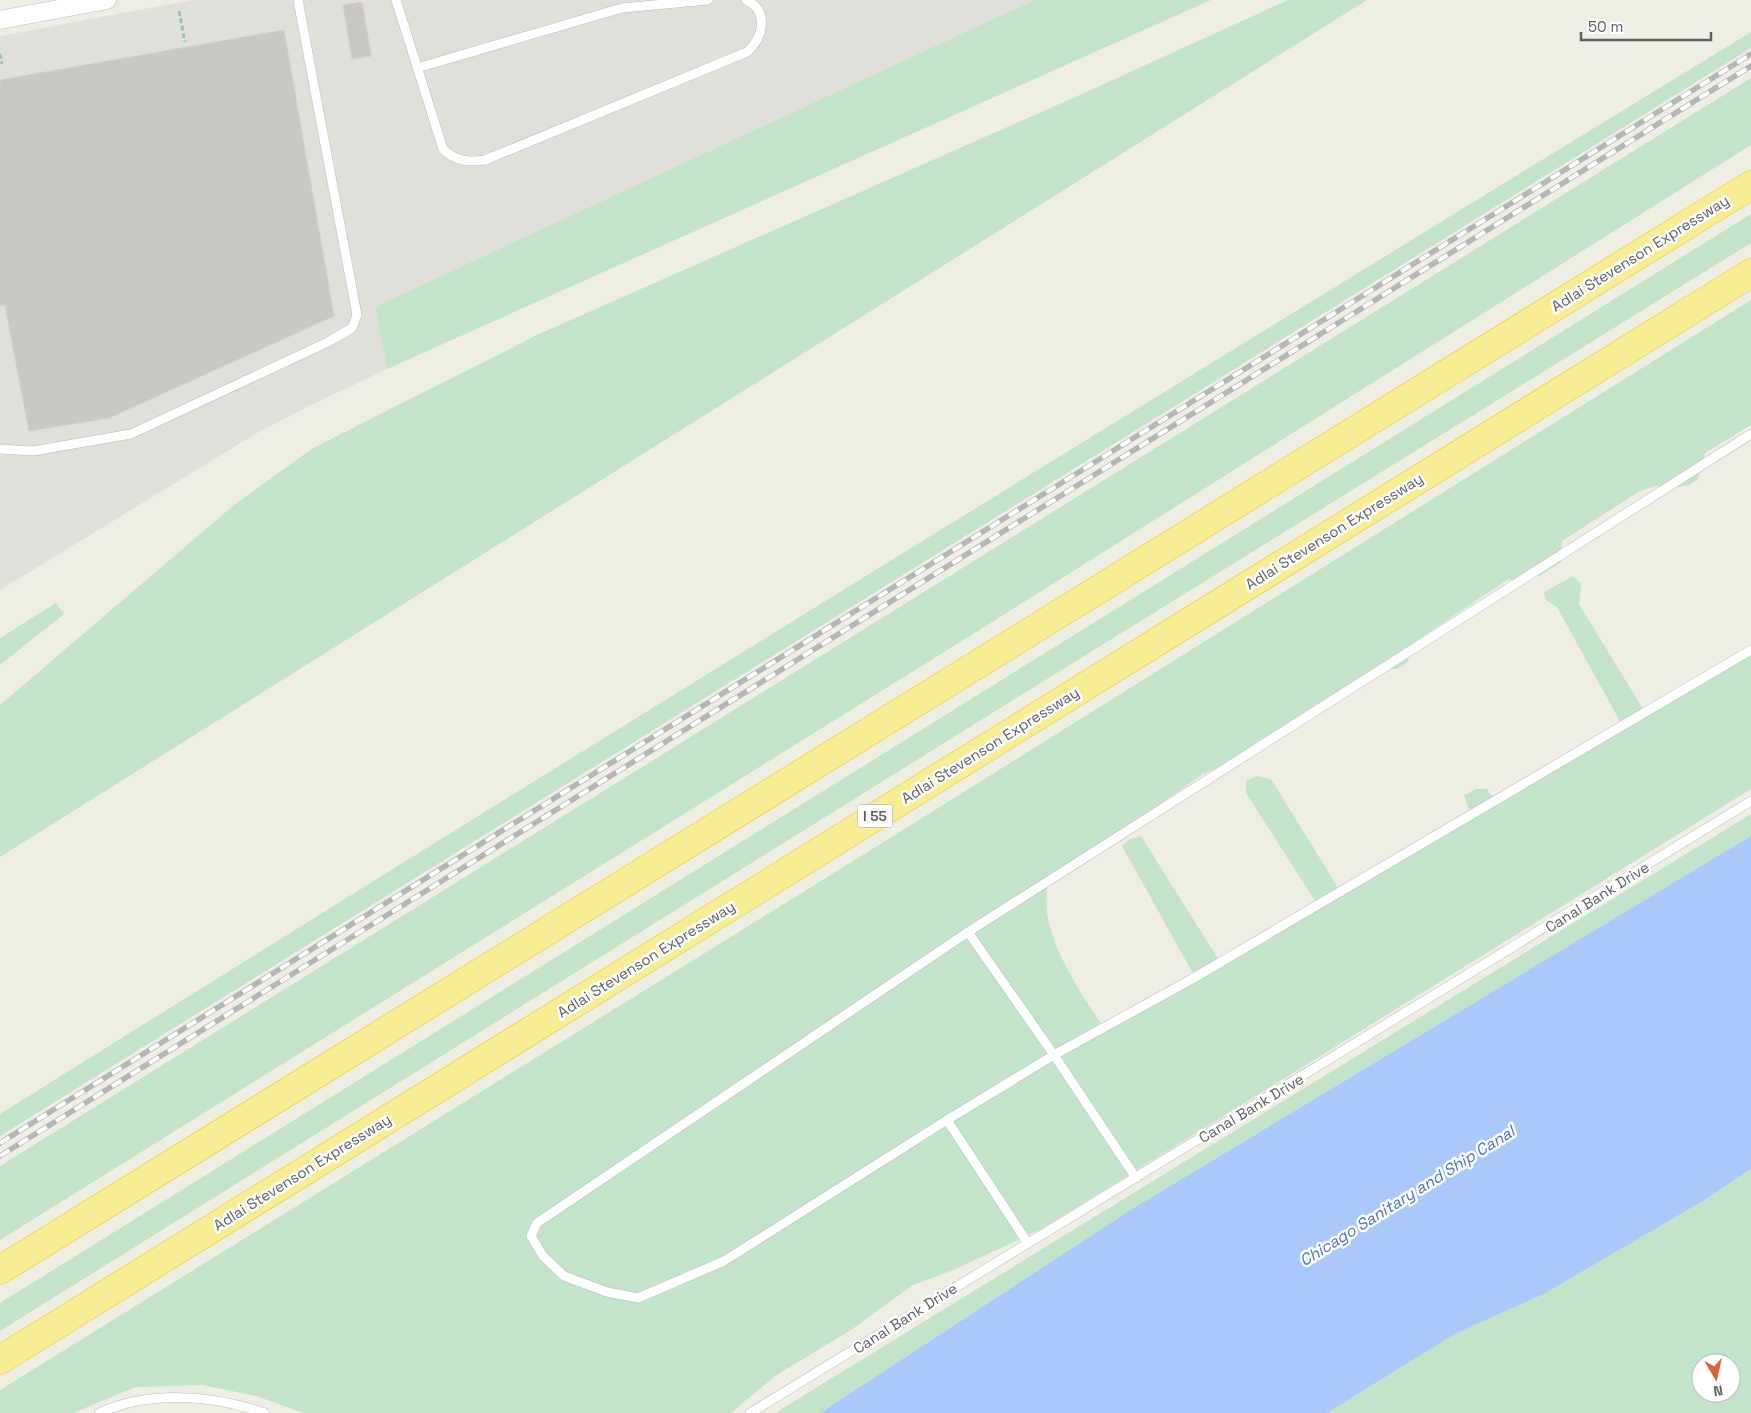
<svg xmlns="http://www.w3.org/2000/svg" width="1751" height="1413" font-family="'Space Grotesk',sans-serif">
<rect width="100%" height="100%" fill="#eeeee5"/>
<polygon fill="#e0dfd9" points="192,0 1034,0 376,307 387,369 307,407 257,433 0,590 0,36"/>
<g fill="#c3e4c9" fill-rule="evenodd">
<polygon points="1034,0 1211,0 387,369 375,307"/>
<polygon points="1288,0 1367,0 0,857 0,705 234,505 313,448 539,334 1082,94"/>
<path d="M1751 32V48L0 1136V1114C582 750 1166 390 1751 32Z"/>
<polygon points="1751,78 1751,145 981,629 0,1240 0,1166"/>
<polygon points="1751,214 1751,243 973,725 0,1331 0,1303"/>
<path d="M1751 300V425L1705 453 1697 480 1689 485 1673 488 1656 486 1640 491 1562 541 1561 562 1539 576 1507 580 1416 641 1407 663 1397 669 1376 670 1250 746 1248 754 1242 764 1229 770 1215 769 1203 774 1137 820 1047 877C1047 889 1046 901 1047 912 1051 949 1084 999 1105 1029L1196 979 1122 846 1128 840 1141 836 1222 965 1319 907 1246 793V781L1257 776 1271 779 1342 894 1471 816 1464 795 1476 789H1487L1498 804 1623 727 1557 607 1546 600 1544 592 1573 576 1581 584 1579 604 1646 714 1751 651V789L1043 1228 956 1269 913 1285 851 1330 775 1376 731 1413H304L256 1396 202 1385 136 1387 73 1413H0V1390L866 853Z"/>
<polygon points="56,603 64,614 0,665 0,638"/>
<polygon points="1751,814 1751,836 1132,1209 820,1413 775,1413"/>
<path d="M1751 1169V1413H1327L1455 1334 1544 1294 1703 1201ZM1701 1363H1731V1393H1701Z"/>
</g>
<polygon fill="#a9c9fa" points="1751,836 1751,1169 1703,1201 1544,1294 1455,1334 1327,1413 820,1413 1132,1209"/>
<g fill="#cac8c2" stroke="#d3d0c3">
<polygon points="362,2 371,56 352,59 343,5"/>
<polygon points="284,30 334,316 109,418 29,431 5,305 0,306 0,80"/>
</g>
<g fill="none" stroke-linecap="round" stroke-linejoin="round">
<g stroke="#babbc0" stroke-width="10">
<g id="lane">
<path d="M396 0 443 149C456 162 469 162 485 160L747 52C764 37 769 11 746 0"/>
<polyline points="417,68 622,8 708,0"/>
<polyline points="1751,434 968,932 537,1223 531,1236 543,1256 564,1276 607,1292 638,1298 724,1261 947,1120 1054,1055 1192,979 1751,650"/>
<polyline points="0,449 33,451 131,434 328,342 352,328 357,315 298,0"/>
<polyline points="968,932 1054,1055 1136,1178"/>
<polyline points="947,1120 1027,1242"/>
<path d="M99 1413C150 1390 213 1395 265 1413"/>
<path d="M750 1413C1083 1208 1419 1007 1751 801"/>
</g>
</g>
<g stroke="#babbc0" stroke-width="19">
<polyline id="street" points="0,20 107,0"/>
</g>
<g stroke="#e5c70e" stroke-width="29">
<g id="highway">
<polyline points="0,1270 1751,185"/>
<polyline points="0,1360 1751,273"/>
</g>
</g>
<g stroke="#9dc4af" stroke-width="3" stroke-dasharray="5 2.5" stroke-linecap="butt">
<polyline points="179,11 185,42"/>
<polyline points="0,54 2,64"/>
</g>
<use href="#lane" stroke="#fff" stroke-width="9"/>
<use href="#street" stroke="#fff" stroke-width="18"/>
<use href="#highway" stroke="#f7ee93" stroke-width="28"/>
<g stroke="#b5b6b6" stroke-width="5.5">
<g id="rail">
<polyline points="0,1143 1751,54"/>
<polyline points="0,1156 1751,66"/>
</g>
</g>
<use href="#rail" stroke="#fff" stroke-width="4" stroke-dasharray="11" stroke-linecap="butt"/>
</g>
<g text-anchor="middle" dominant-baseline="central" stroke-width="5" stroke-linejoin="round" paint-order="stroke">
<rect fill="#fff" stroke="#8e8f92" stroke-width="1" x="857.5" y="804.5" width="35" height="23" rx="4"/>
<g font-size="14" font-weight="bold" fill="#5d5f64">
<text x="875" y="816">I 55</text>
</g>
<g font-size="15" fill="#5d5f64" stroke="#fff">
<text transform="translate(1640 253) rotate(-32)">Adlai Stevenson Expressway</text>
<text transform="translate(1334 531) rotate(-32)">Adlai Stevenson Expressway</text>
<text transform="translate(990 745) rotate(-32)">Adlai Stevenson Expressway</text>
<text transform="translate(1597 897) rotate(-32)">Canal Bank Drive</text>
<text transform="translate(646 959) rotate(-32)">Adlai Stevenson Expressway</text>
<text transform="translate(1251 1108) rotate(-31)">Canal Bank Drive</text>
<text transform="translate(302 1172) rotate(-32)">Adlai Stevenson Expressway</text>
<text transform="translate(905 1318) rotate(-32)">Canal Bank Drive</text>
</g>
<g font-size="16" font-style="italic" fill="#4d70bc" stroke="#fff">
<text transform="translate(1407 1196) rotate(-32)">Chicago Sanitary and Ship Canal</text>
</g>
</g>
<g transform="translate(1716 1378) rotate(171)"><circle r="24" fill="#ffffff" stroke="#bebfc1"/>
<path d="M0-4L9 19L0 12L-9 19Z" fill="#df633a"/>
<text y="-8" font-size="14" font-weight="bold" text-anchor="middle" fill="#5d5f64">N</text>
</g>
<path d="M1581 32v8h130v-8" fill="none" stroke="#5d5f64" stroke-width="2.5"/>
<text x="1588" y="32" font-size="15" fill="#5d5f64" stroke="#ffffff" stroke-width="4" paint-order="stroke">50 m</text>
</svg>
